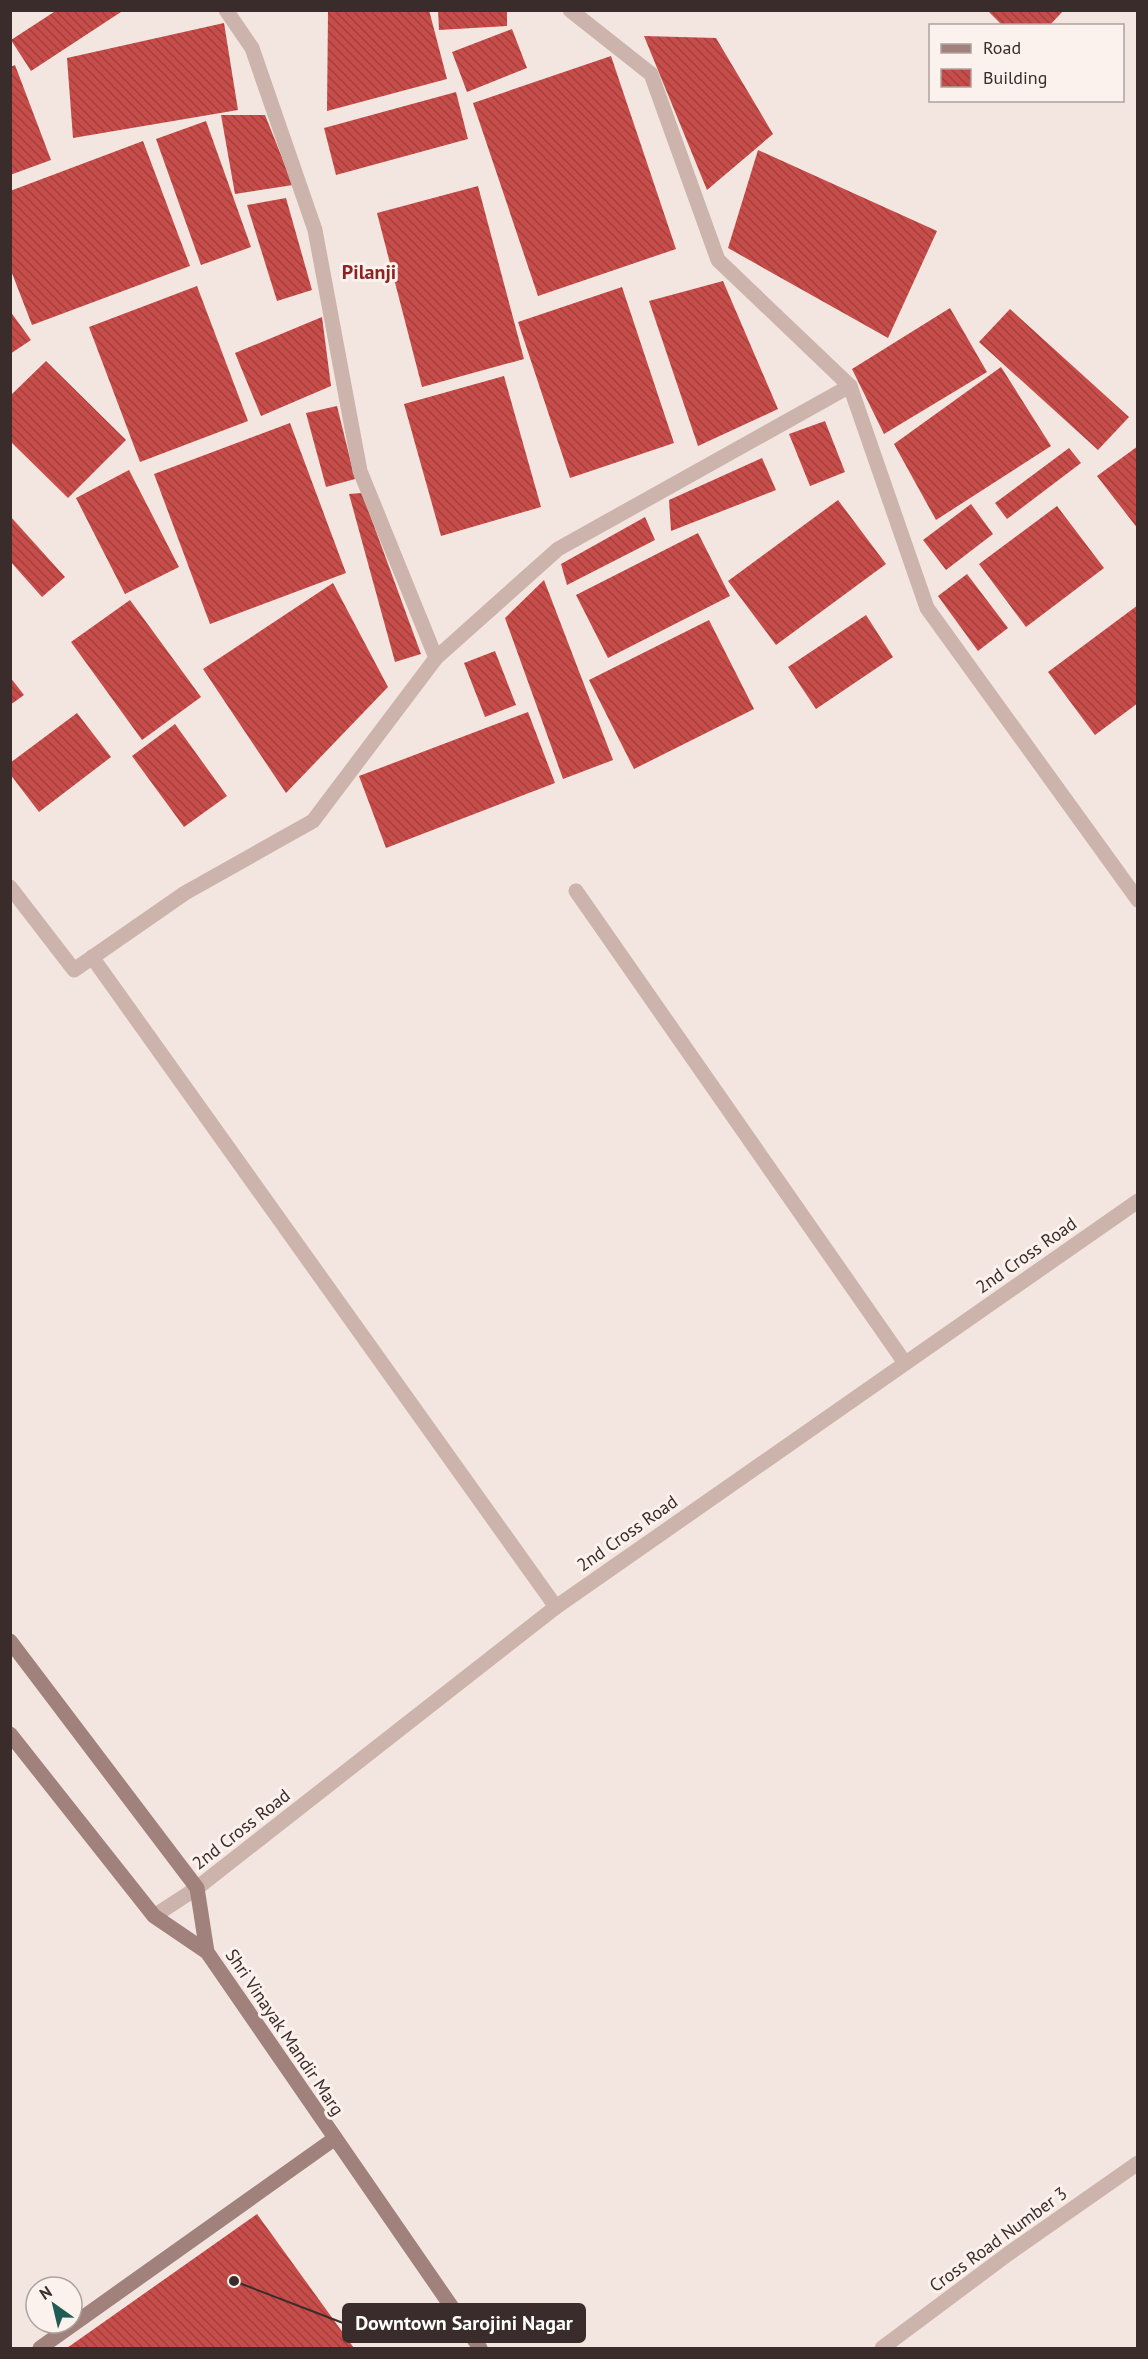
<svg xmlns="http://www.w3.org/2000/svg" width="1148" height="2359" font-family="'PT Sans',sans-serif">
<defs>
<pattern id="building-back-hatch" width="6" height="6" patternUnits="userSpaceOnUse" patternTransform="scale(1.5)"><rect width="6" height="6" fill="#c74d4a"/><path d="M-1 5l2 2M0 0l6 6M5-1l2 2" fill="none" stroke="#a3403e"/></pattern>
</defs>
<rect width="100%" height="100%" fill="#f3e6e0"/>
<g fill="url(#building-back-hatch)">
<polygon points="57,10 124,10 31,71 11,40"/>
<polygon points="328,10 429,10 447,79 327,111"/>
<polygon points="438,10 507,10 507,26 439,30"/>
<polygon points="987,10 1064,10 1049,26 1003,26"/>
<polygon points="224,23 238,110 73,138 67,58"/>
<polygon points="512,29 527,68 467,92 452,52"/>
<polygon points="644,36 716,38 773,134 707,190"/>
<polygon points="611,56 676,249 538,296 473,103"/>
<polygon points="15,65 51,160 10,175 10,67"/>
<polygon points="456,92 468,139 336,175 324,128"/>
<polygon points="221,115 265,115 293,185 235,194"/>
<polygon points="206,121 251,247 201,265 156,139"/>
<polygon points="143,141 190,266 32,325 10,268 10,191"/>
<polygon points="758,150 937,231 888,338 728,248"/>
<polygon points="478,186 524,359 422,387 377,213"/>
<polygon points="286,198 312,290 277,301 247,205"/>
<polygon points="723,281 778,409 698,446 649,301"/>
<polygon points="197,286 248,421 140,462 89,327"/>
<polygon points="622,287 674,443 570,478 518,322"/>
<polygon points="950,308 987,372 884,434 852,369"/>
<polygon points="1010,309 1129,417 1098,450 979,342"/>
<polygon points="10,311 31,340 10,354"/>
<polygon points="322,317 331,386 261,416 235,353"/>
<polygon points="46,361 126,440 68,498 10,441 10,396"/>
<polygon points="1001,367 1051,446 936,520 894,444"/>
<polygon points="504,376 541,507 441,536 404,404"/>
<polygon points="337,406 355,479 326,487 306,413"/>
<polygon points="825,421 845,472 810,486 789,434"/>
<polygon points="290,423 346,573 210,624 154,474"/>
<polygon points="1138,446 1138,529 1097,476"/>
<polygon points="1069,448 1081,463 1007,519 995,503"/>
<polygon points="762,458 776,490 671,531 669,500"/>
<polygon points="129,470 179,567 125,594 76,498"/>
<polygon points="362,493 421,654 395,662 349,494"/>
<polygon points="838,500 886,564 776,645 728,581"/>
<polygon points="971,504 993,534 946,570 923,540"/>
<polygon points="1057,506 1104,568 1026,627 979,564"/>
<polygon points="10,516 65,577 42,597 10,561"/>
<polygon points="645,517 655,540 567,585 561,564"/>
<polygon points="698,533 730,596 608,658 576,595"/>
<polygon points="967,574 1008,628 978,651 938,596"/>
<polygon points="544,580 613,760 563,779 505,618"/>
<polygon points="333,583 388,687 286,793 203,669"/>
<polygon points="130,600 201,697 142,740 71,642"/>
<polygon points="1138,605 1138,703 1095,735 1048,672"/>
<polygon points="866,615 893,657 816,709 788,667"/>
<polygon points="709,620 754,709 634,769 589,680"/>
<polygon points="495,651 516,705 485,717 464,663"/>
<polygon points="10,677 24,695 10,705"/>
<polygon points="528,712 555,783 386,848 359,776"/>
<polygon points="77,713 111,757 39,812 10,774 10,763"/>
<polygon points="175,724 227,796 184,827 132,756"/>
<polygon points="257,2214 354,2348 67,2348"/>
</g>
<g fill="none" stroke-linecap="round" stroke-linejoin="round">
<polyline stroke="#ccb3ab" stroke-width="15" points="576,891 905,1363"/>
<g stroke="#ccb3ab" stroke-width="15">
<polyline points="226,10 252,48 315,230 360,471 436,658"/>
<polyline points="570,10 651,74 718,260 850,386 927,608 1138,900"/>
<polyline points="10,887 74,970 185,893 313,821 436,658 558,549 850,386"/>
<polyline points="92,957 556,1607"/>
<polyline points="154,1916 197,1888 556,1607 1138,1201"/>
<polyline points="882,2348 1008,2254 1138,2163"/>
</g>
<g stroke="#a0817c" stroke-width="15">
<polyline points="10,1641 197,1888 207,1952"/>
<polyline points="10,1734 154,1916 207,1952 480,2348"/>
<polyline points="40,2348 334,2139"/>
</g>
</g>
<g text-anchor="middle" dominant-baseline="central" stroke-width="6" stroke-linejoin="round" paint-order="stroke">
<g font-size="18" fill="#3a2c2a" stroke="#fbf1ed">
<text transform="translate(1026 1255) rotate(-35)">2nd Cross Road</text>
<text transform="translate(627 1533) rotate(-35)">2nd Cross Road</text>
<text transform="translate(241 1829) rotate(-38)">2nd Cross Road</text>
<text transform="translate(285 2032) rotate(56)">Shri Vinayak Mandir Marg</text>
<text transform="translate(998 2239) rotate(-36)">Cross Road Number 3</text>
</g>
<g font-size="20" font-weight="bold" fill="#8a2422" stroke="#fbf1ed">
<text x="369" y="272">Pilanji</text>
</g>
</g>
<path fill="none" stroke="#3a2c2a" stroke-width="2" d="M234 2281L343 2323"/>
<circle fill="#3a2c2a" stroke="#fbf1ed" stroke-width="2" cx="234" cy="2281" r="6"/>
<rect fill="#3a2c2a" stroke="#3a2c2a" stroke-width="2" x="343" y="2304" width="242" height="38" rx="6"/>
<g font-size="20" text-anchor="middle" font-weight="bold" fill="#fff">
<text x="464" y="2330">Downtown Sarojini Nagar</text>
</g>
<rect width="1148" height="2359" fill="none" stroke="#3a2c2a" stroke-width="24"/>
<rect x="929" y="24" width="195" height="78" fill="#fbf1ed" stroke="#aea29f" stroke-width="1.5"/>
<rect x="941" y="44" width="30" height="9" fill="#a0817c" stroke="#aea29f" stroke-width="1.5"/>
<text x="983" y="54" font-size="18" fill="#3a2c2a">Road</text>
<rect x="941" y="69" width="30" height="18" fill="url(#building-back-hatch)" stroke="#aea29f" stroke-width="1.5"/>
<text x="983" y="84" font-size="18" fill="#3a2c2a">Building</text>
<g transform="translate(54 2305) rotate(326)"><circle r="28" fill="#fbf1ed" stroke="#aea29f" stroke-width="1.5"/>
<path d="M0-4.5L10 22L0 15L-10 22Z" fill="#1f5c53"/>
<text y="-9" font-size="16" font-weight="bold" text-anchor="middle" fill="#3a2c2a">N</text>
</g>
</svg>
